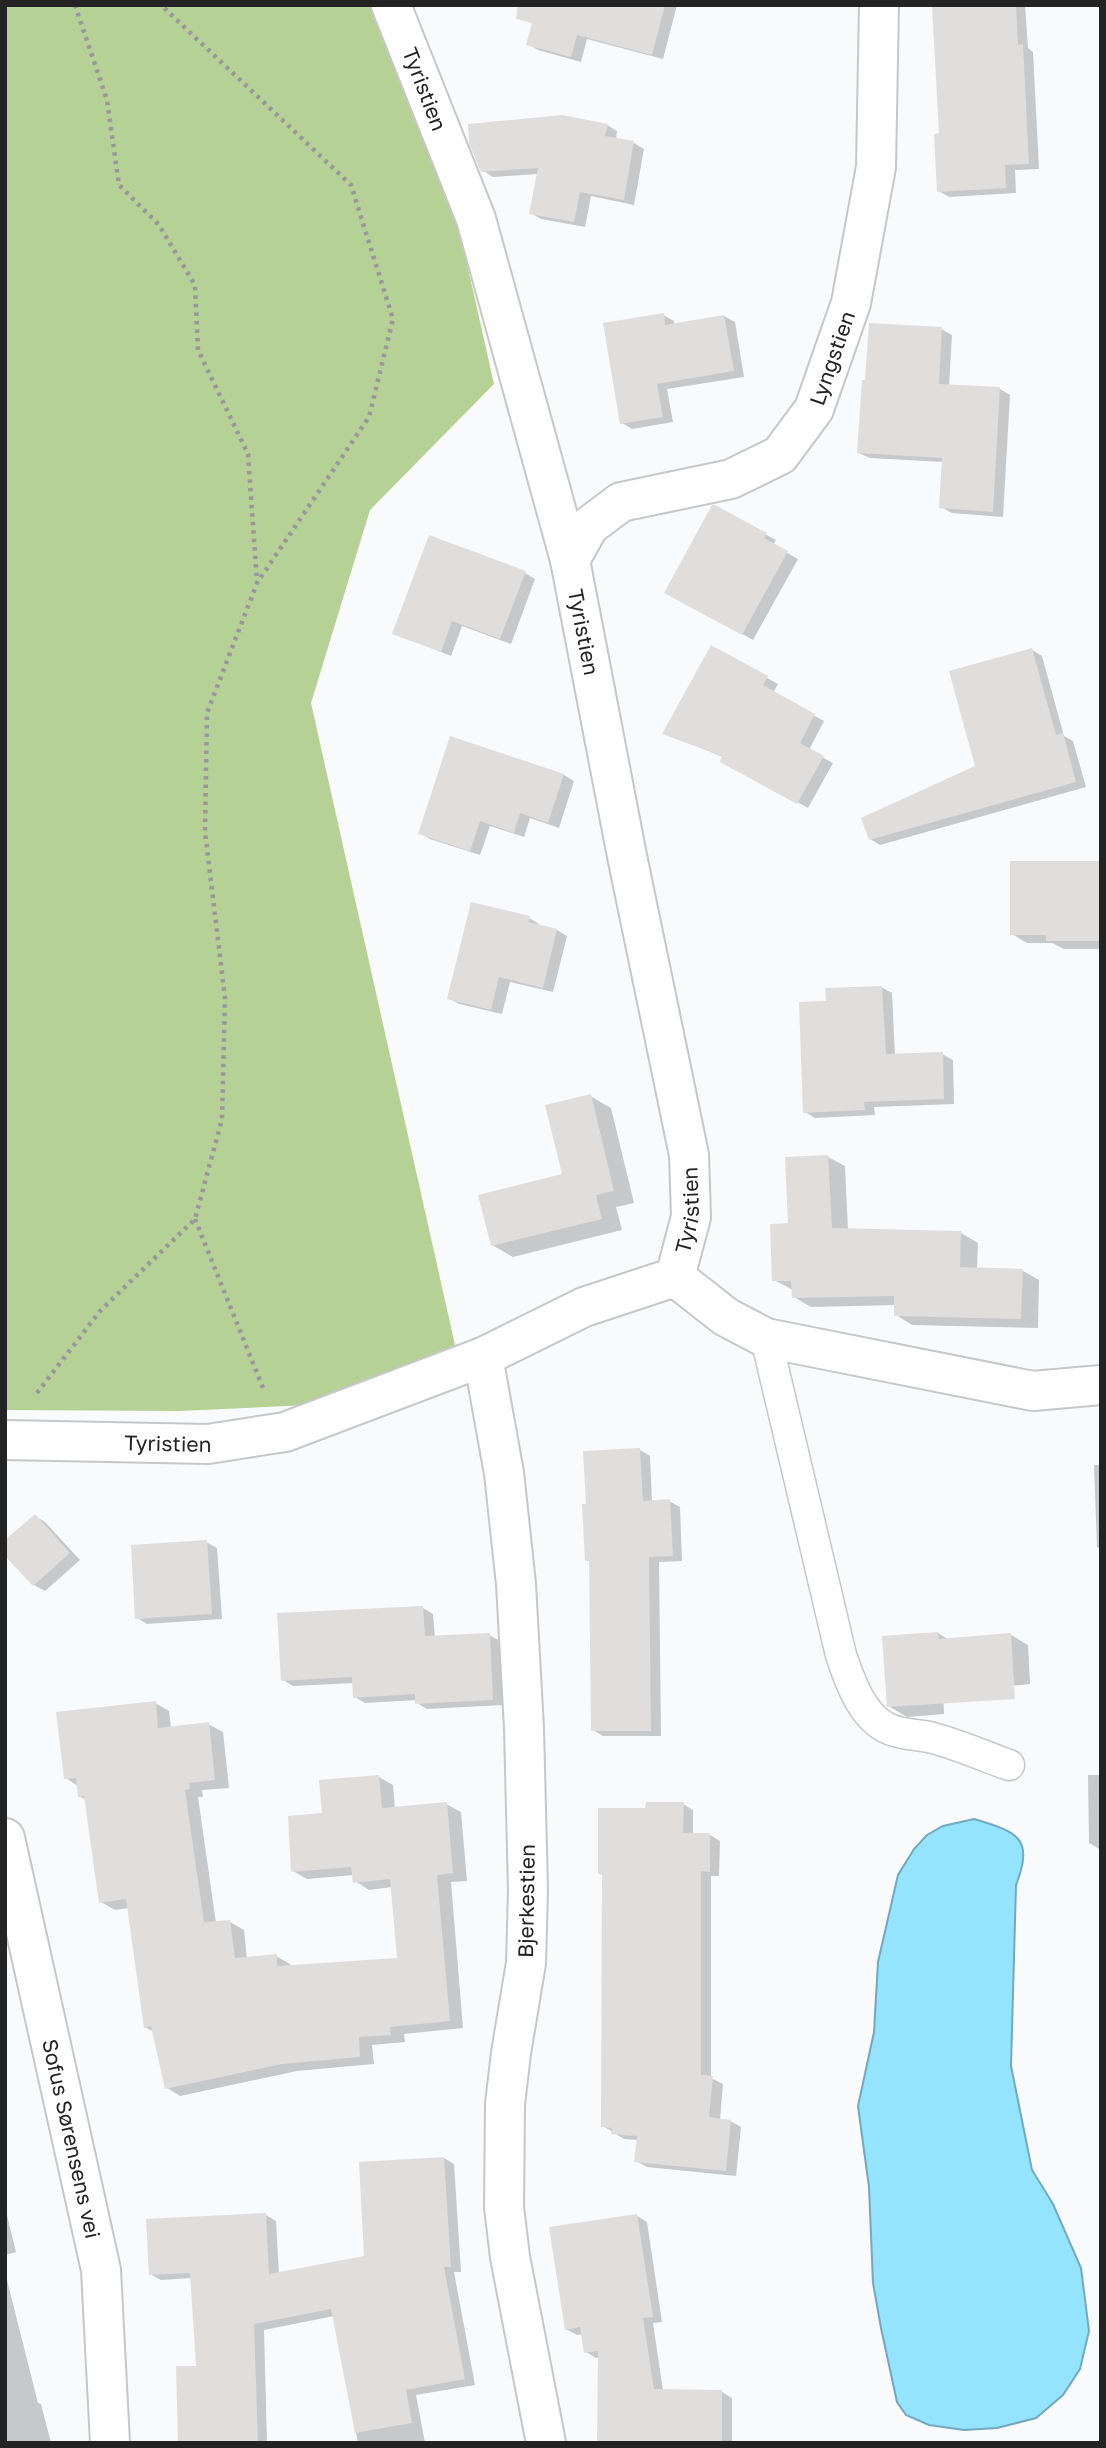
<svg xmlns="http://www.w3.org/2000/svg" width="1106" height="2448" font-family="'Golos Text',sans-serif">
<rect width="100%" height="100%" fill="#f8fafc"/>
<polygon fill="#b6d195" points="5,5 379,5 396,38 459,228 494,384 370,510 311,703 455,1345 308,1405 180,1411 5,1410"/>
<path fill="#94e3ff" stroke="#72a9bd" stroke-width="2" d="M974 1819C1018 1832 1034 1838 1016 1885L1011 2066 1032 2170 1053 2204 1081 2268 1089 2331 1080 2369 1063 2395 1036 2418 997 2428 964 2430 929 2425 906 2415 897 2402 881 2328 873 2283 869 2187 858 2106 874 2032 878 1962 898 1875 914 1849 927 1835 943 1826Z"/>
<g fill="#0003">
<polygon points="538,5 677,5 663,59 587,39 581,62 538,50 528,44"/>
<polygon points="934,5 1025,5 1028,48 1033,52 1039,169 1015,170 1016,193 949,197 939,191 940,135"/>
<polygon points="607,125 617,131 616,140 634,143 644,149 634,205 591,196 585,227 541,219 531,213 538,174 493,177 482,170"/>
<polygon points="663,315 674,321 674,325 724,316 735,322 744,377 667,389 673,422 632,429 622,423"/>
<polygon points="941,329 952,335 949,386 1000,389 1010,395 1003,517 952,513 941,507 944,462 870,458 859,453"/>
<polygon points="715,507 776,540 773,545 798,559 753,640 667,592"/>
<polygon points="525,573 535,579 511,644 462,626 451,656 394,633"/>
<polygon points="712,647 778,684 773,693 824,721 809,750 833,763 808,808 722,761 723,757 664,733"/>
<polygon points="1032,650 1042,656 1064,736 1073,741 1086,787 880,845 870,839 977,767"/>
<polygon points="451,738 564,775 574,781 559,828 530,818 524,837 490,826 480,855 430,839 420,833"/>
<polygon points="1101,863 1101,949 1064,949 1052,943 1027,943 1012,934"/>
<polygon points="529,918 539,924 539,926 557,930 567,936 553,992 510,982 502,1014 459,1004 449,998"/>
<polygon points="881,987 892,993 895,1056 942,1054 953,1060 954,1104 874,1107 875,1115 815,1118 805,1112 828,1003"/>
<polygon points="590,1096 611,1108 634,1203 616,1207 622,1230 513,1257 492,1245 564,1175"/>
<polygon points="828,1157 845,1166 848,1230 961,1233 978,1243 977,1269 1023,1271 1039,1280 1038,1328 912,1325 896,1315 896,1305 811,1307 794,1297 793,1290 774,1280 790,1224"/>
<polygon points="640,1450 650,1456 652,1502 669,1501 680,1507 682,1561 659,1562 661,1736 603,1736 593,1730 591,1562 586,1560 588,1506"/>
<polygon points="1094,1465 1101,1465 1101,1549 1097,1547"/>
<polygon points="35,1516 45,1522 80,1560 45,1591 34,1585 5,1553"/>
<polygon points="206,1542 217,1548 222,1619 147,1624 137,1618"/>
<polygon points="423,1608 433,1614 435,1638 489,1635 500,1641 503,1705 427,1709 417,1703 417,1700 365,1703 355,1697 354,1683 293,1686 283,1680"/>
<polygon points="938,1633 949,1640 1011,1635 1028,1645 1030,1684 943,1693 944,1714 907,1717 890,1707"/>
<polygon points="155,1703 169,1711 171,1728 208,1724 223,1732 229,1788 202,1790 203,1797 198,1797 216,1923 230,1922 244,1930 247,1959 276,1956 290,1964 291,1967 399,1959 392,1887 369,1890 355,1881 354,1875 307,1879 293,1871 324,1815 379,1777 393,1785 395,1809 446,1804 461,1812 467,1881 451,1882 463,2028 404,2034 405,2042 372,2045 374,2064 297,2071 180,2096 166,2087 154,2032 145,2027 129,1908 115,1910 101,1902 86,1800 79,1796 78,1786 66,1778"/>
<polygon points="1088,1775 1101,1775 1101,1850 1089,1843"/>
<polygon points="683,1804 693,1810 693,1835 710,1835 720,1841 719,1876 711,1876 711,2078 723,2084 720,2120 730,2121 741,2127 736,2176 647,2167 636,2161 638,2140 624,2139 603,2126 647,1810"/>
<polygon points="444,2158 454,2164 461,2272 454,2272 475,2385 416,2395 425,2443 358,2443 334,2316 264,2330 267,2443 180,2443 198,2367 192,2278 161,2280 150,2274 266,2215 276,2221 279,2274 366,2258"/>
<polygon points="5,2207 16,2252 5,2255"/>
<polygon points="637,2216 647,2222 662,2322 653,2323 663,2391 722,2392 732,2398 732,2443 599,2443 600,2357 596,2358 586,2352 583,2334 577,2335 566,2329"/>
<polygon points="5,2272 38,2403 41,2404 51,2443 5,2443"/>
</g>
<g fill="#e0dddd">
<polygon points="518,5 665,5 652,55 577,35 571,57 526,45 532,23 516,19"/>
<polygon points="932,5 1016,5 1018,45 1023,44 1029,164 1005,165 1006,188 937,192 934,134 939,133"/>
<polygon points="562,115 608,124 605,136 634,141 624,200 580,192 574,222 529,214 538,168 481,172 469,143 468,124"/>
<polygon points="664,313 665,325 724,315 734,371 657,384 663,417 620,424 603,323"/>
<polygon points="869,323 942,327 939,384 1000,387 993,512 939,508 942,458 857,453 862,380 865,380"/>
<polygon points="712,505 715,505 767,533 764,538 788,551 742,635 664,593"/>
<polygon points="429,535 526,571 500,639 452,621 441,652 392,634"/>
<polygon points="711,645 768,676 763,685 815,714 800,743 824,756 797,804 720,762 722,756 662,734"/>
<polygon points="1032,648 1056,735 1063,733 1076,782 869,840 861,818 975,766 949,671"/>
<polygon points="450,736 564,774 548,823 520,813 514,833 480,821 470,851 418,834"/>
<polygon points="1010,861 1101,861 1101,941 1046,941 1046,935 1010,935"/>
<polygon points="471,902 530,916 529,922 557,929 543,988 499,977 491,1010 447,999"/>
<polygon points="882,986 886,1054 943,1052 944,1099 864,1102 865,1110 803,1113 799,1002 826,1001 825,988"/>
<polygon points="591,1094 614,1191 596,1195 602,1219 491,1246 478,1195 562,1174 545,1105"/>
<polygon points="828,1155 832,1228 961,1231 960,1267 1023,1269 1021,1319 894,1316 894,1296 792,1298 791,1281 772,1281 770,1224 788,1223 785,1157"/>
<polygon points="640,1448 643,1501 670,1499 673,1556 649,1557 651,1731 591,1731 589,1560 585,1561 582,1504 586,1504 583,1451"/>
<polygon points="35,1514 70,1553 33,1586 5,1556 5,1540"/>
<polygon points="207,1540 212,1614 135,1619 131,1545"/>
<polygon points="423,1606 425,1636 490,1633 493,1700 415,1704 415,1694 353,1698 352,1677 281,1681 277,1613"/>
<polygon points="938,1632 939,1639 1011,1633 1015,1699 887,1707 882,1636"/>
<polygon points="156,1701 158,1728 209,1722 215,1780 189,1783 190,1789 185,1790 204,1922 230,1920 235,1958 277,1954 277,1966 397,1958 390,1879 353,1883 351,1867 291,1872 288,1816 322,1813 319,1780 379,1775 382,1808 447,1802 453,1873 437,1875 450,2021 390,2027 391,2035 359,2037 360,2057 282,2064 165,2089 151,2026 144,2028 126,1899 99,1903 84,1796 78,1797 76,1778 64,1779 56,1712"/>
<polygon points="646,1802 684,1802 683,1833 710,1833 710,1872 701,1871 701,2075 713,2076 709,2117 731,2120 726,2171 634,2162 637,2136 611,2134 612,2128 601,2127 602,1875 598,1874 598,1808 645,1808"/>
<polygon points="444,2157 451,2267 444,2267 465,2379 406,2390 412,2423 355,2433 331,2309 254,2324 258,2443 178,2443 176,2366 196,2366 190,2273 149,2275 146,2219 266,2213 269,2274 364,2256 359,2162"/>
<polygon points="637,2214 653,2317 643,2318 654,2389 722,2390 722,2443 597,2443 598,2351 584,2353 580,2327 565,2330 549,2227"/>
</g>
<g fill="none" stroke-linecap="round" stroke-linejoin="round">
<g stroke="#c6c7c9" stroke-width="33">
<path id="lane" d="M766 1338 841 1655C850 1682 864 1723 895 1731 907 1735 921 1735 933 1738 959 1745 984 1756 1009 1765"/>
</g>
<g stroke="#c6c7c9" stroke-width="42">
<g id="street">
<path id="s1" d="M570 560 589 526 621 502 731 479 780 455 814 409 851 303 876 167 879 5"/>
<polyline points="675,1277 726,1317 766,1338 1033,1391 1101,1385"/>
<polyline points="483,1357 504,1473 516,1584 524,1728 528,1890 526,1963 511,2053 505,2104 504,2207 510,2257 546,2443"/>
<path id="s2" d="M5 1440 208 1444 285 1432 483 1357 584 1307 675 1277 691 1217 689 1155 627 856 570 560 476 219 391 5"/>
<path id="s3" d="M5 1838 101 2270 110 2443"/>
</g>
</g>
<g stroke="#97989a" stroke-width="4.5" stroke-dasharray="3.5 5" stroke-linecap="butt">
<polyline points="75,5 107,100 119,185 159,225 195,285 198,350 248,454 257,582"/>
<polyline points="195,1219 263,1388"/>
<polyline points="37,1393 100,1311 195,1219 222,1119 225,998 205,832 207,713 257,583 369,417 393,319 351,185 161,5"/>
</g>
<use href="#lane" stroke="#fff" stroke-width="30"/>
<use href="#street" stroke="#fff" stroke-width="38"/>
</g>
<g text-anchor="middle" dominant-baseline="central" stroke-width="5" stroke-linejoin="round" paint-order="stroke">
<g font-size="21" fill="#232324" stroke="#fff">
<text transform="translate(425 89) rotate(69)">Tyristien</text>
<text stroke="none"><textPath href="#s1" startOffset="357">Lyngstien</textPath></text>
<text transform="translate(584 632) rotate(79)">Tyristien</text>
<text stroke="none"><textPath href="#s2" startOffset="770">Tyristien</textPath></text>
<text stroke="none"><textPath href="#s2" startOffset="163">Tyristien</textPath></text>
<text transform="translate(526 1901) rotate(-89)">Bjerkestien</text>
<text stroke="none"><textPath href="#s3" startOffset="308">Sofus Sørensens vei</textPath></text>
</g>
</g>
<rect width="1106" height="2448" fill="none" stroke="#232324" stroke-width="14"/>
</svg>
